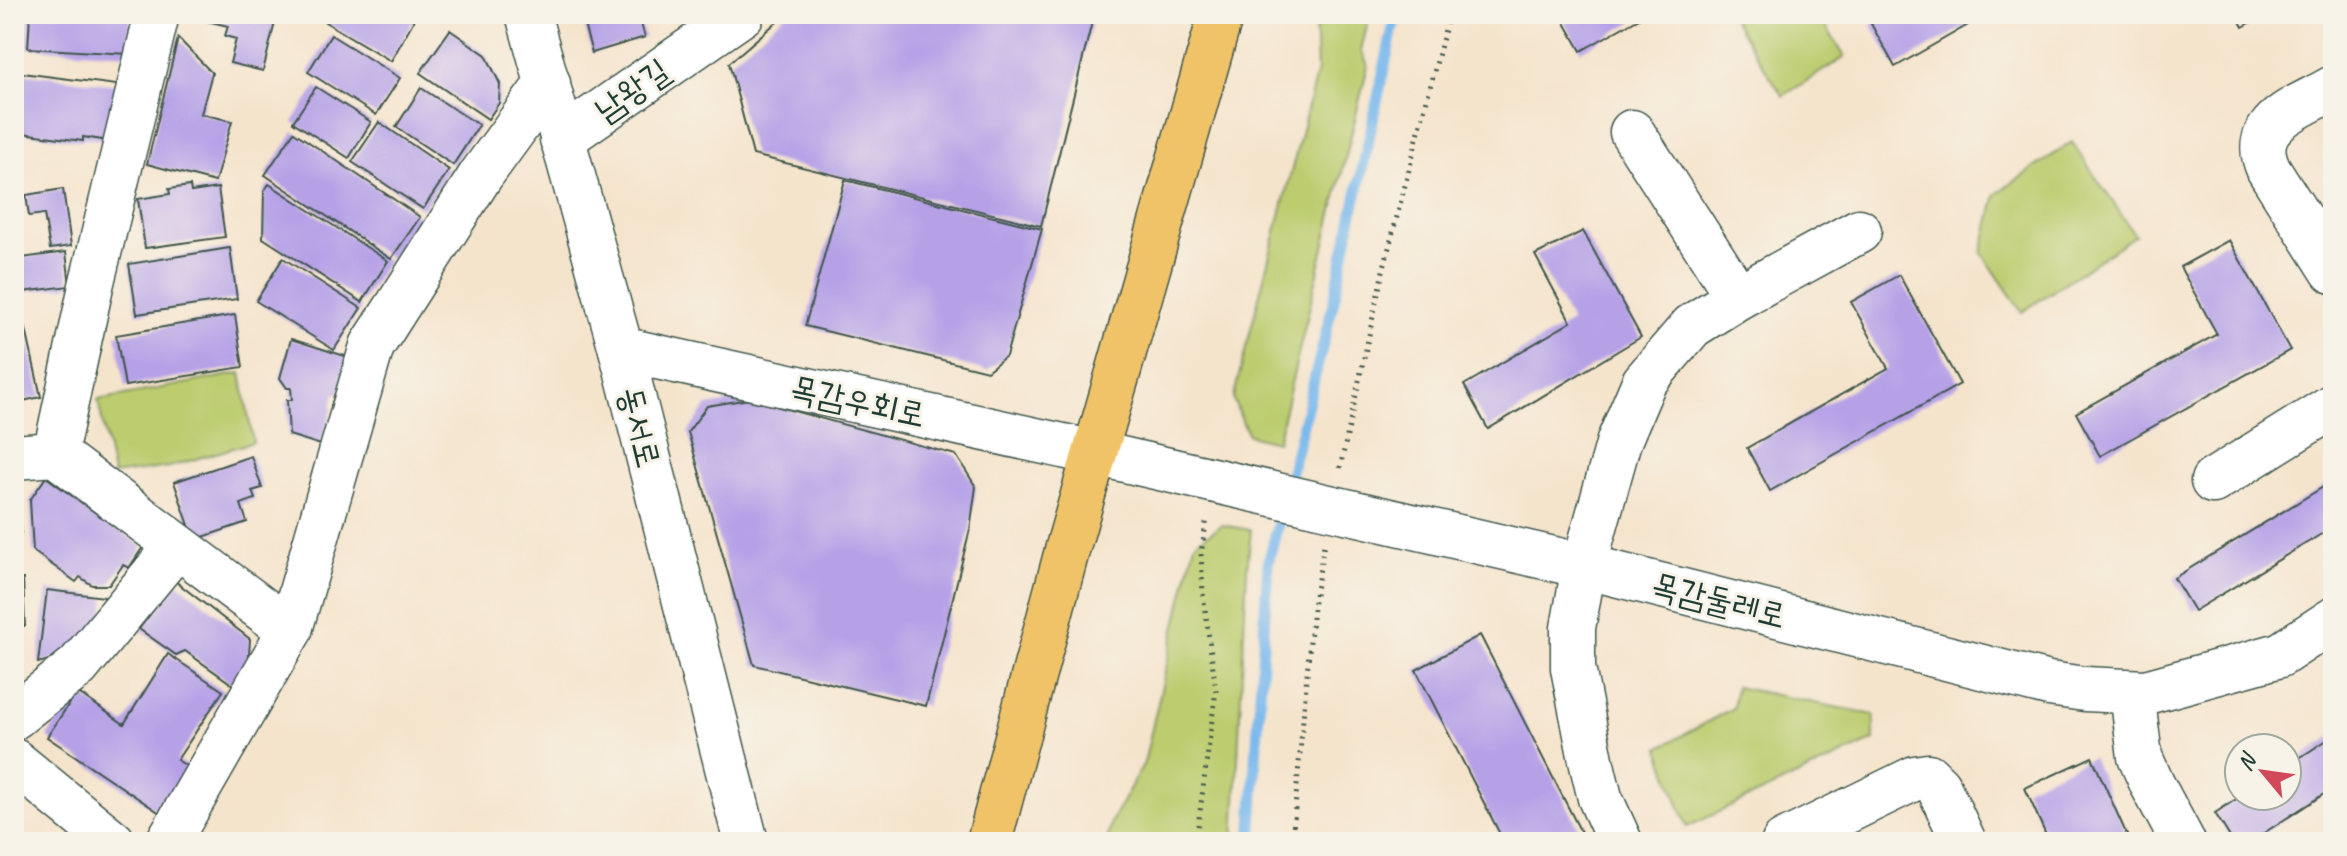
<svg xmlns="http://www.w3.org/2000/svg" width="2347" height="856" font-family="Caveat,'Poor Story',sans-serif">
<rect width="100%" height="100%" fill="#f7f3e8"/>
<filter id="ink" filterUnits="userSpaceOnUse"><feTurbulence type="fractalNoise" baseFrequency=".0125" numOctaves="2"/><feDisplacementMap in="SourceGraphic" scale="16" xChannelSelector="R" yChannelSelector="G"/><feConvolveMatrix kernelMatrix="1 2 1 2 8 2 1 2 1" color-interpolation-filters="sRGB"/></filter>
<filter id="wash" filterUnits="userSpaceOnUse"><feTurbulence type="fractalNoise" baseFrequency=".006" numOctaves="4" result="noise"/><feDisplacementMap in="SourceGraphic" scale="32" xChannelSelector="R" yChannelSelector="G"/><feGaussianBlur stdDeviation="1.8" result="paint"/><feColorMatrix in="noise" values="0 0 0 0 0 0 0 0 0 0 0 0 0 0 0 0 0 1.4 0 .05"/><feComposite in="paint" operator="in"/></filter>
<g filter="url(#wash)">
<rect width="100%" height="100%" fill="#f5e4cc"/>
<g fill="#bccc6e" stroke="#6e8451" stroke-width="2">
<polygon points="1315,14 1370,14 1361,50 1368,65 1277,442 1248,435 1233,399 1317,71"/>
<polygon points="1741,14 1818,14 1845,57 1783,96 1733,19"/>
<polygon points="2072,142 2135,235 2022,312 1982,253 1996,194"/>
<polygon points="241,373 253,442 169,467 113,475 98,400"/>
<polygon points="1222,525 1251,530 1247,569 1234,842 1107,842 1111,822 1144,763 1195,543"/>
<polygon points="1736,687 1874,715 1874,740 1687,827 1659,748 1733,708"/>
</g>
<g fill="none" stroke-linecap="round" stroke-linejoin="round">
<g stroke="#78b8ed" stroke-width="11">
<polyline points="1287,488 1333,304 1396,14"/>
<polyline points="1251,842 1268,563 1283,505"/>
</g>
</g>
<g id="blocks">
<g fill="#b6a1e7">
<polygon points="30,14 131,14 128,54 28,48"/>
<polygon points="201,14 277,14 263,71 230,63 236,39 225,36 228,26 199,19"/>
<polygon points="330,14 403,14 414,20 391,61 325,22"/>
<polygon points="581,14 638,14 645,37 592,53"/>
<polygon points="786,14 1094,14 1041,226 753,155 729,63"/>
<polygon points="1560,14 1646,14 1581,51"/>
<polygon points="1889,14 1987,14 1895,67 1871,24"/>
<polygon points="2236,14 2266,14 2243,27"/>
<polygon points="450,30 486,55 500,84 499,103 488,119 420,73"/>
<polygon points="331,35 400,78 376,115 308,72"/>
<polygon points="178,38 212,73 201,114 232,121 215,182 147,164"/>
<polygon points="22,73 117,85 109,141 83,137 83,141 14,132"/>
<polygon points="316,87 371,122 349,158 293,122"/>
<polygon points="421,88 479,125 453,165 396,127"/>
<polygon points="379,122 449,170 423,209 352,162"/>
<polygon points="294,132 420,217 391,259 265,175"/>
<polygon points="845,180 1042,229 1006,356 987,371 805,326"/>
<polygon points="269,184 388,261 362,302 263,238 264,191"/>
<polygon points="190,186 191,192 218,188 225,237 145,248 138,199 170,194 169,189"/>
<polygon points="63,189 71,246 50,249 44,214 29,216 26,195"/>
<polygon points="1583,231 1641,337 1488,429 1464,385 1571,322 1535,255"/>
<polygon points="2229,240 2290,350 2100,456 2076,413 2217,334 2180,267"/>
<polygon points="230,248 237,299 137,314 129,264"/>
<polygon points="66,252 70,286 14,293 14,259"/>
<polygon points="283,258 361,308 334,350 256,301"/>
<polygon points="1899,275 1960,384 1770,491 1747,448 1888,368 1851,302"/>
<polygon points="20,302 41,397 14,403 14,303"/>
<polygon points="235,315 243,367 125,386 116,335"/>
<polygon points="291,339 351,358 339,394 335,393 331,406 333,407 321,445 289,435 287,400 292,400 291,388 287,388 280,378"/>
<polygon points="749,399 956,455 976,487 970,529 926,706 754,665 688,432 707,406"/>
<polygon points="251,456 262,488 252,491 255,499 241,504 247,522 194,540 174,482"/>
<polygon points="46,477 143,547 129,568 123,565 109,585 92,585 80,577 76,582 33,551 30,500"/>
<polygon points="2333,481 2333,527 2194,611 2174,578"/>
<polygon points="14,484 16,484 21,533 14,534"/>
<polygon points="14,579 23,579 25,626 18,626 21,678 14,678"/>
<polygon points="175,581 250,639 248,670 236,687 185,651 176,655 139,629"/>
<polygon points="47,590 105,597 102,625 77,653 38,663"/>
<polygon points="1480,635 1586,842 1504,842 1416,670"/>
<polygon points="168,654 223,691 177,760 190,768 160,813 47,737 77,692 124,724"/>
<polygon points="2333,736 2333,788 2250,842 2233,842 2215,813 2241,796 2287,796 2287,766"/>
<polygon points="2092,757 2130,842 2049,842 2025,788"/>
</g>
</g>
</g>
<g filter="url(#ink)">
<use href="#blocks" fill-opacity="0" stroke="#3f564b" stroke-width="2"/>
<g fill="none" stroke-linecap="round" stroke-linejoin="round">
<g stroke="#3f564b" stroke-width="47">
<g id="minor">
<polyline points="528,14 621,349 746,842"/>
<path d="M2333 88C2299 108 2246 122 2269 170L2333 271"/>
<polyline points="1632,132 1738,297"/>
<polyline points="562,139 742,14"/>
<polyline points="621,349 1095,453 1584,566 2049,684 2085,689 2146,692 2280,655 2333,620"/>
<polyline points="55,454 91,286 157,14"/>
<polyline points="14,457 55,454 290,630"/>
<polyline points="2213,481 2333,406"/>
<polyline points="2132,692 2140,757 2152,784 2183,842"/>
<polyline points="14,717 78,666 177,546"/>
<polyline points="14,761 113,842"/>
<polyline points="168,842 290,630 372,346 481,175 548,83"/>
<polyline points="1620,842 1600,798 1592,765 1573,668 1573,628 1584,566 1619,441 1644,382 1692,326 1738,297 1859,231"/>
<polyline points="1784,842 1915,778 1928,776 1938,786 1964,842"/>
</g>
</g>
<g stroke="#3f564b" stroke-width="47">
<polyline id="major" points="989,842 1068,547 1221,14"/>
</g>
<g stroke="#3f564b" stroke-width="5" stroke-dasharray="2 6" stroke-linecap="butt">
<polyline points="1340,468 1383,271 1449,14"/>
<polyline points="1196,842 1216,690 1203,594 1201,554 1207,518"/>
<polyline points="1292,842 1313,607 1324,545"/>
</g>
<use href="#minor" stroke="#fff" stroke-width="44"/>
<use href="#major" stroke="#f1c369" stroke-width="44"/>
</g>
</g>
<g text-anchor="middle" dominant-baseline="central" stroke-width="6" stroke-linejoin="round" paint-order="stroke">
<g font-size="34" fill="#1f3d34" stroke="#f7f3e8">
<text transform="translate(632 90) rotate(-35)">남왕길</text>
<text transform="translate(858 401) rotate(12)">목감우회로</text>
<text transform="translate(640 427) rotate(76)">동서로</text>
<text transform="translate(1719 600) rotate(14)">목감둘레로</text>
</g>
</g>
<rect width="2347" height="856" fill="none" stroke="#f7f3e8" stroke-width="48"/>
<g transform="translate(2263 772) rotate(299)"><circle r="38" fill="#f7f3e8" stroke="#a1aaa0" stroke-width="2"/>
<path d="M0-6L14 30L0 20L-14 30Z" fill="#d1495b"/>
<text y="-12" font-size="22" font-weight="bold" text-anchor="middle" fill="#1f3d34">N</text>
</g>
</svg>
